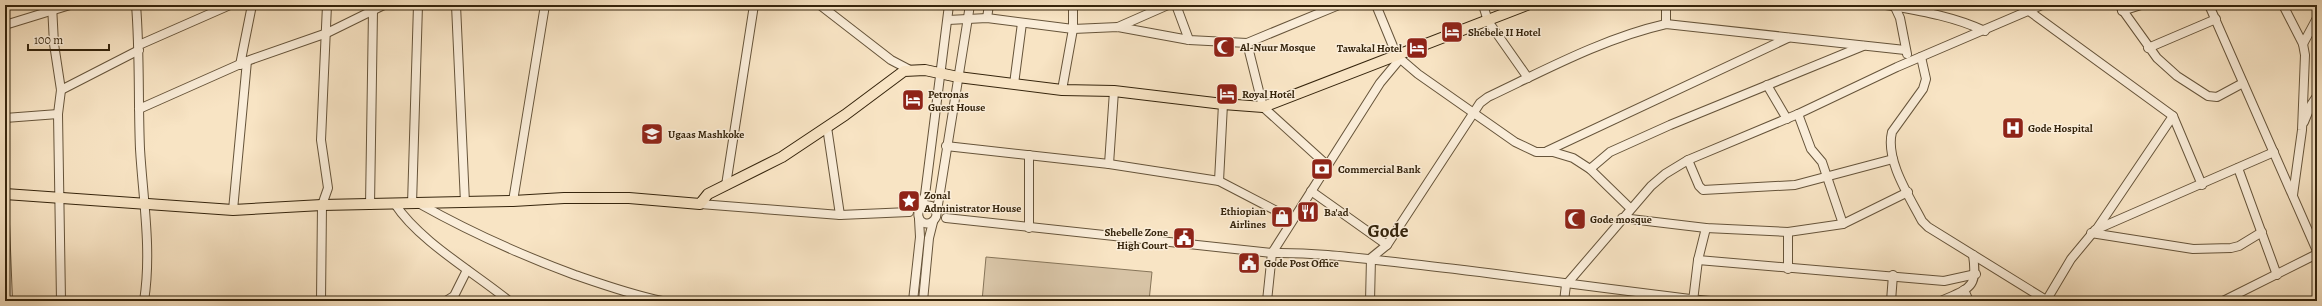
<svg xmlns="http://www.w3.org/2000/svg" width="2322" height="306" font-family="Alegreya,serif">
<rect width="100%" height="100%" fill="#f8e4c4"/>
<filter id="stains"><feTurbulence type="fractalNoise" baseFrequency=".005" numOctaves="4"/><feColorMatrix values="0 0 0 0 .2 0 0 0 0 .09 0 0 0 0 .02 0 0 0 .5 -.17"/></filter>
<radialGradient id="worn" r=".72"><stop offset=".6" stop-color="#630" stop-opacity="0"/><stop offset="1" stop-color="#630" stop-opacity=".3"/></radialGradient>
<polygon fill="#d7c3a5" stroke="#867458" points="986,257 1152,272 1149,301 982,301"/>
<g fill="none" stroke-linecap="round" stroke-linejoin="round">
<g stroke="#66543a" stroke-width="10">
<g id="minor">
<polyline points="52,5 54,44 61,90 58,114 61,301"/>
<path d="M136 5C140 53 138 101 140 149 143 199 152 251 144 301"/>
<polyline points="456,5 465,203"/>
<polyline points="820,5 891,60 910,70"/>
<polyline points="1176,5 1189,40"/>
<polyline points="1376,5 1397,56 1418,74 1515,142 1536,152 1553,152 1573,158 1590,169 1630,208"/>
<polyline points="1483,5 1488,21 1528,78"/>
<polyline points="1666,5 1666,24"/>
<polyline points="1824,5 1853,5"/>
<path d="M1886 5C1920 11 1953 16 1985 31"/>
<polyline points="1894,5 1900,18 1907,54"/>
<polyline points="2119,5 2157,58 2177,76 2208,96 2217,97 2243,83"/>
<polyline points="2209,5 2317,251"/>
<polyline points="2283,5 2303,44 2305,55 2302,130 2293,195"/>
<polyline points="2029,11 2173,116 2202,185"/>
<polyline points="2122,11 2141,5"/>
<polyline points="987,18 989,5"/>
<polyline points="948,20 987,18 1073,29 1118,27 1189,40 1247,43 1339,5"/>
<polyline points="5,25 70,5"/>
<polyline points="1118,27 1168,5"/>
<polyline points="1247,43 1263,107 1328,166"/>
<polyline points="2303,44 2317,18"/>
<polyline points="139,45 230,5"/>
<polyline points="2148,48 2216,19"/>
<path d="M1921 57 1926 79 1923 89 1892 132C1885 160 1909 196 1922 221L1928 227 2046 300"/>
<polyline points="240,65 252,5"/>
<polyline points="1014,84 1022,23"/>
<polyline points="1767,85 1787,119"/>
<polyline points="61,90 139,50"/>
<polyline points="1062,90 1073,29 1073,5"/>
<polyline points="139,109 247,61 327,33 384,5"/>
<polyline points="1798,114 1811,149 1822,162 1843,224"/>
<polyline points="5,118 58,114"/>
<polyline points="2304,122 2311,105 2317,96"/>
<polyline points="827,127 840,215"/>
<polyline points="946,146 1109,164 1219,181 1292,219"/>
<polyline points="1547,151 1788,38"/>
<polyline points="1688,160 1699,186 1703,190 1795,185 1893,159"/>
<polyline points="1109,164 1114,91"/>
<polyline points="2238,168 2277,275"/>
<polyline points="1590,169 1610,152 1670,125 1863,46"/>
<polyline points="1219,181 1223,104"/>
<polyline points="726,185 754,5"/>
<polyline points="1311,191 1387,245"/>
<polyline points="513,201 545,5"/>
<path d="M395 204C419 241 475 273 509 301"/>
<polyline points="412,204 418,5"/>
<path d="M420 204C470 232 521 255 575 275 604 285 632 295 662 301"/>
<polyline points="700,204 840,215 909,212"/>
<polyline points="370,205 373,10"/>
<polyline points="920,208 925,195 949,5"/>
<polyline points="233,210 247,61"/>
<path d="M936 212 931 206 926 205 919 210C915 223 930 229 936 217L970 5"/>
<path d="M946 218 1272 253C1322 252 1371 260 1421 265 1517 276 1613 290 1710 301"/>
<polyline points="1622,218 1706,228 1788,232 1843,224 1908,192"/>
<polyline points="5,224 8,301"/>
<polyline points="1029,228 1029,155"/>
<polyline points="2096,230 2173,116"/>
<polyline points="1788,232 1788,269"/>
<polyline points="2091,233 2193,249 2231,248 2239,246 2262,232"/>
<polyline points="1698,260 1944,281 1976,274"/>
<polyline points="1964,290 1969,301"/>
<polyline points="321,301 322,205 328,188 321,140 327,5"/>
<polyline points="446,301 454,296 467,270"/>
<polyline points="913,301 920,237 919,219"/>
<polyline points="923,301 929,238 933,222"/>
<polyline points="1267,301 1272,253 1380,83 1400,59"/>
<path d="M1370 301 1371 258 1387 245 1480 103 1488 97C1545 70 1604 38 1666 24L1905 50"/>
<polyline points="1564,301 1566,285 1651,186 1665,174 1688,160 1798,114 1897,67 2042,5"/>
<polyline points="1693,301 1698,260 1706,228"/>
<polyline points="1891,301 1893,275"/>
<path d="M1941 301C1970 288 1978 288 1973 255"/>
<polyline points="2046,301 2071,259 2095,230 2274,152"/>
<polyline points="2223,301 2317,254"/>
</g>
</g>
<g stroke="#35240c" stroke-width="12">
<polyline id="major" points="5,194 233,210 322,205 513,201 564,198 629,198 700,204 708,194 782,157 845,115 904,71 925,70 958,77 1062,90 1114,91 1223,104 1263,107 1527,5"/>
</g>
<use href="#minor" stroke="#faedd9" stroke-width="8"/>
<use href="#major" stroke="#f8e4c4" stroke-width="10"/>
</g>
<defs>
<g id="hotel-square" transform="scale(1.15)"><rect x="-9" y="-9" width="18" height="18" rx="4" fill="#8f2418" stroke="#faedd9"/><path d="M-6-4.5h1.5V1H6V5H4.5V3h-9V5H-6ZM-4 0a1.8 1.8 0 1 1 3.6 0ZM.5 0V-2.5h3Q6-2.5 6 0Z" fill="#fff"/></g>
<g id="mosque-square" transform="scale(1.15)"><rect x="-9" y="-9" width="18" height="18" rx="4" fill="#8f2418" stroke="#faedd9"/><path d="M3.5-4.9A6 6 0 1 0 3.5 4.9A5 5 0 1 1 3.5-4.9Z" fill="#fff"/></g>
<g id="hospital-square" transform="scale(1.15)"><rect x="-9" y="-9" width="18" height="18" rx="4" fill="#8f2418" stroke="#faedd9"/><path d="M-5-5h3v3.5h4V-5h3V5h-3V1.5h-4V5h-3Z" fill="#fff"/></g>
<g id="school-square" transform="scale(1.15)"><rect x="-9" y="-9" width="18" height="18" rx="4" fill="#8f2418" stroke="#faedd9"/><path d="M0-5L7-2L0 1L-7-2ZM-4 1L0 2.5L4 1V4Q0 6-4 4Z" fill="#fff"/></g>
<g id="bank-square" transform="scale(1.15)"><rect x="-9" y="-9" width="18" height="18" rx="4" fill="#8f2418" stroke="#faedd9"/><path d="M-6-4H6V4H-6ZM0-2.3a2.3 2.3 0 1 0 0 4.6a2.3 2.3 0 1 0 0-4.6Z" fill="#fff"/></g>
<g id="sight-square" transform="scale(1.15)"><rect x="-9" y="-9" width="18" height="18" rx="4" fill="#8f2418" stroke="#faedd9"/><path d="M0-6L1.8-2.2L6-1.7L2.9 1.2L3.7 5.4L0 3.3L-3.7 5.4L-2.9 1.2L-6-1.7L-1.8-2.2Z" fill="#fff"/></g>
<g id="restaurant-square" transform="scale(1.15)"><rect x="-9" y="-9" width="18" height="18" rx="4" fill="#8f2418" stroke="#faedd9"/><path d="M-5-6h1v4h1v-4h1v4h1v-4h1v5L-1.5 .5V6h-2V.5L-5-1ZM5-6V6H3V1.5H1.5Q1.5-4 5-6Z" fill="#fff"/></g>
<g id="shop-square" transform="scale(1.15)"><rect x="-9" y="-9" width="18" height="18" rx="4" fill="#8f2418" stroke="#faedd9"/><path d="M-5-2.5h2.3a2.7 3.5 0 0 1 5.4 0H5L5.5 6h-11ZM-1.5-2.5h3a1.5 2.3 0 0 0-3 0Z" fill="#fff"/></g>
<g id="civic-square" transform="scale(1.15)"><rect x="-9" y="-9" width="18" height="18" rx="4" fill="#8f2418" stroke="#faedd9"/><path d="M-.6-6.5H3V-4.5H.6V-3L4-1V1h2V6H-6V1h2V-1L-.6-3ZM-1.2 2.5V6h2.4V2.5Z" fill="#fff"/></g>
</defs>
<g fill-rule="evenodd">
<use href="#hotel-square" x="1452" y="32"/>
<use href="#mosque-square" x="1224" y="47"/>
<use href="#hotel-square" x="1417" y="48"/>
<use href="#hotel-square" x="1227" y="94"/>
<use href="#hotel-square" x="913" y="100"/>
<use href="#hospital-square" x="2013" y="128"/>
<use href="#school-square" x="652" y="134"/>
<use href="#bank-square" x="1322" y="169"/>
<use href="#sight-square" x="909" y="201"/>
<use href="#restaurant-square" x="1308" y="212"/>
<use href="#shop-square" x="1282" y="217"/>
<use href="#mosque-square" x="1575" y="219"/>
<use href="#civic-square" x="1184" y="238"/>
<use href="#civic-square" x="1249" y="263"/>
</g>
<g text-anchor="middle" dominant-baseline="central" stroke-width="3" stroke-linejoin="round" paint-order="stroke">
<g font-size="11" font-weight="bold" fill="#35240c" stroke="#faedd9" text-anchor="start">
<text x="1468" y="32">Shebele II Hotel</text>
<text x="1240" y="47">Al-Nuur Mosque</text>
<text x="1402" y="48" text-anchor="end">Tawakal Hotel</text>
<text x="928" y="94">Petronas<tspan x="928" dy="13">Guest House</tspan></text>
<text x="1242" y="94">Royal Hotel</text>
<text x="2028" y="128">Gode Hospital</text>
<text x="668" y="134">Ugaas Mashkoke</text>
<text x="1338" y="169">Commercial Bank</text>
<text x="924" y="195">Zonal<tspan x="924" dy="13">Administrator House</tspan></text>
<text x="1266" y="211" text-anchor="end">Ethiopian<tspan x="1266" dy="13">Airlines</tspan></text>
<text x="1324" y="212">Ba'ad</text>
<text x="1590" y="219">Gode mosque</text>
<text x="1168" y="232" text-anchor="end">Shebelle Zone<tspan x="1168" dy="13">High Court</tspan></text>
<text x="1264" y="263">Gode Post Office</text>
</g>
<g font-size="19" font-weight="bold" fill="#35240c" stroke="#faedd9">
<text x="1388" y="231">Gode</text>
</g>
</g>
<rect width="2322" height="306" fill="none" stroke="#f8e4c4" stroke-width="20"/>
<rect x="6" y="6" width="2310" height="294" fill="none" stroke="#35240c" stroke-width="2"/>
<rect x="10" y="10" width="2302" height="286" fill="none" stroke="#35240c"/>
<path d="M28 44v6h81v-6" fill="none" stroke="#35240c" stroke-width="2"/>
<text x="34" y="44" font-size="12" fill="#35240c" stroke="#faedd9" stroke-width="3" paint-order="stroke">100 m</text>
<rect width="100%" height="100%" filter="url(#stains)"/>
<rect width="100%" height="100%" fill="url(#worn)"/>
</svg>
